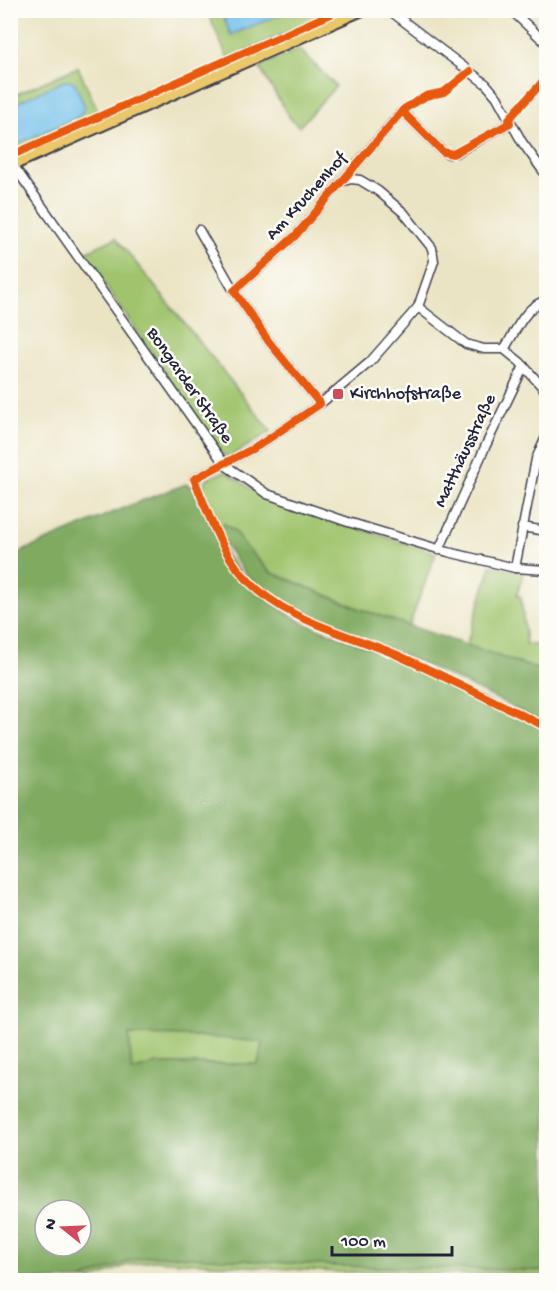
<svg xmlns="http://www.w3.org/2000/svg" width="557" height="1291" font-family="'Gochi Hand',sans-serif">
<rect width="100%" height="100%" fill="#fdfcf7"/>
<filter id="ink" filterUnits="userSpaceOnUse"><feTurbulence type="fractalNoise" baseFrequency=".0167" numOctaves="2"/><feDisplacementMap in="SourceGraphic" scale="12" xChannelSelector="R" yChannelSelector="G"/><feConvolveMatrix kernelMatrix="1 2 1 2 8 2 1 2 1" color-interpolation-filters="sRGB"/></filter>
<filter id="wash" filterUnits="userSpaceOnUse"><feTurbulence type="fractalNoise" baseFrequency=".008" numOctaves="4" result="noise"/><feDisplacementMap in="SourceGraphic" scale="24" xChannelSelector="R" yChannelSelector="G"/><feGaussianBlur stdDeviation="1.35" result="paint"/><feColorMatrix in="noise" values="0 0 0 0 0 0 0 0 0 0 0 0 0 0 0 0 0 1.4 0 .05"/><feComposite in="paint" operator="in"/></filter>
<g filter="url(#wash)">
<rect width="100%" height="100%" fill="#ebe4c4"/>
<g fill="#a0c46e" stroke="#617354" stroke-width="1.5">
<polygon points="207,11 334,11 228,59"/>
<polygon points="299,49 336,86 299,127 290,118 259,67"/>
<polygon points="78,67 99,114 11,154 10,97"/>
<polygon points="116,238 271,431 230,457 221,454 83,253"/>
<polygon points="223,472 228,473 262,496 280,503 436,553 409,626 363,610 270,572 243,544 234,530 224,524 218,528 202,490 205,480"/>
<polygon points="491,566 523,573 517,595 521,597 526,644 546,646 546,672 466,646"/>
<polygon points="129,1035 196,1036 262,1041 259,1064 156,1064 131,1071"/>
<polygon points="149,1256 176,1256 337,1266 537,1270 546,1271 546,1276 337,1272 153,1260 125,1266 92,1280 81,1280 129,1261"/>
</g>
<g fill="#80aa61" stroke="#51664e" stroke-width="1.5" fill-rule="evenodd">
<path d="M186 484 194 488 227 557 253 588 272 604 302 622 410 664 546 730V1271L337 1266 176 1256H149L129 1261 81 1280H11V556L128 506ZM129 1035 196 1036 262 1042 258 1064H156L132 1071ZM45 1210H81V1246H45Z"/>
<path d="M224 524 234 530 243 544 270 572 363 610 546 672V723C497 700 449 674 398 653 322 620 254 614 218 528Z"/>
</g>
<g fill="#71bfeb" stroke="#4a7093" stroke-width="1.5">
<polygon points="221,11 288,11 231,35"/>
<polygon points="64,81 72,81 75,83 85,107 80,116 11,147 11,105"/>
</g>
</g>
<g filter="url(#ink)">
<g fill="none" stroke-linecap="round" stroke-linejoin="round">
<g stroke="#403f50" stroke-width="11">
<g id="minor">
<polyline points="389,10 486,84 497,97 522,142 546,175"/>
<polyline points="511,10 546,43"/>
<polyline points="537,89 546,78"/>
<polyline points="13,165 225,465 267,494 348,522 448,552 515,568 546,570"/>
<polyline points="199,230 234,291"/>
<polyline points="418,307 466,344 484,349 504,349 520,362 546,391"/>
<path d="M504 349C515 333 526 304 546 301"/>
<polyline points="320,404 269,342 234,291 296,235 402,111 443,152 449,154 456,153 510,123"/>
<polyline points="194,479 258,446 320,404 370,362 418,307 434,261 432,248 404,213 378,191 360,180 351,179 344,181"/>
<polyline points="522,527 546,531"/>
<polyline points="439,550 486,445 524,366"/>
<polyline points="515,568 536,459 546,437"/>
</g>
</g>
<g stroke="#403f50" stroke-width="14">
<polyline id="major" points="10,166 362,10"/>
</g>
<use href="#minor" stroke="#fff" stroke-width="8"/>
<use href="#major" stroke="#eac769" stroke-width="10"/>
<g stroke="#fdfcf7" stroke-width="11">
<g id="cycleway">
<path d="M470 71 444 92 426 96 404 109 296 235 234 291 269 342 320 404 258 446 194 479C208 512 219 548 243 575 282 620 342 632 395 654 446 677 496 702 546 727"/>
<polyline points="402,111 443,152 453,154 510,123 509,119 546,78"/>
<polyline points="10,156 340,10"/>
</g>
</g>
<use href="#cycleway" stroke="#e8590c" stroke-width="8"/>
</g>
</g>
<rect fill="#d1495b" stroke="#fdfcf7" stroke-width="2" x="332" y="388" width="12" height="12" rx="3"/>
<g text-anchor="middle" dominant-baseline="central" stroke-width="5" stroke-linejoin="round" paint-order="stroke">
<g font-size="18" fill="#22223b" stroke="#fdfcf7">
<text transform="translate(307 197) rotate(-48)">Am Kruchenhof</text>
<text transform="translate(189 386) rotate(55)">Bongarder Straße</text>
<text transform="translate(466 451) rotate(-65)">Matthäusstraße</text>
</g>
<g font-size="18" fill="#22223b" stroke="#fdfcf7" text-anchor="start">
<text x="350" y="394">Kirchhofstraße</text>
</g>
</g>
<rect width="557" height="1291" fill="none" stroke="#fdfcf7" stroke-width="36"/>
<g transform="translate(63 1228) rotate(288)"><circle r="28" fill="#fdfcf7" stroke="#a5a5ac" stroke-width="1.5"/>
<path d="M0-4.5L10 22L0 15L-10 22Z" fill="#d1495b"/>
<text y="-9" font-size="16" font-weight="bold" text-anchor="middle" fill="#22223b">N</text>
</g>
<path d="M332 1246v9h120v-9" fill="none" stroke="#22223b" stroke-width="3"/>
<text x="341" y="1246" font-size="18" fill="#22223b" stroke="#fdfcf7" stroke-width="4.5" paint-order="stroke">100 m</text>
</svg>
